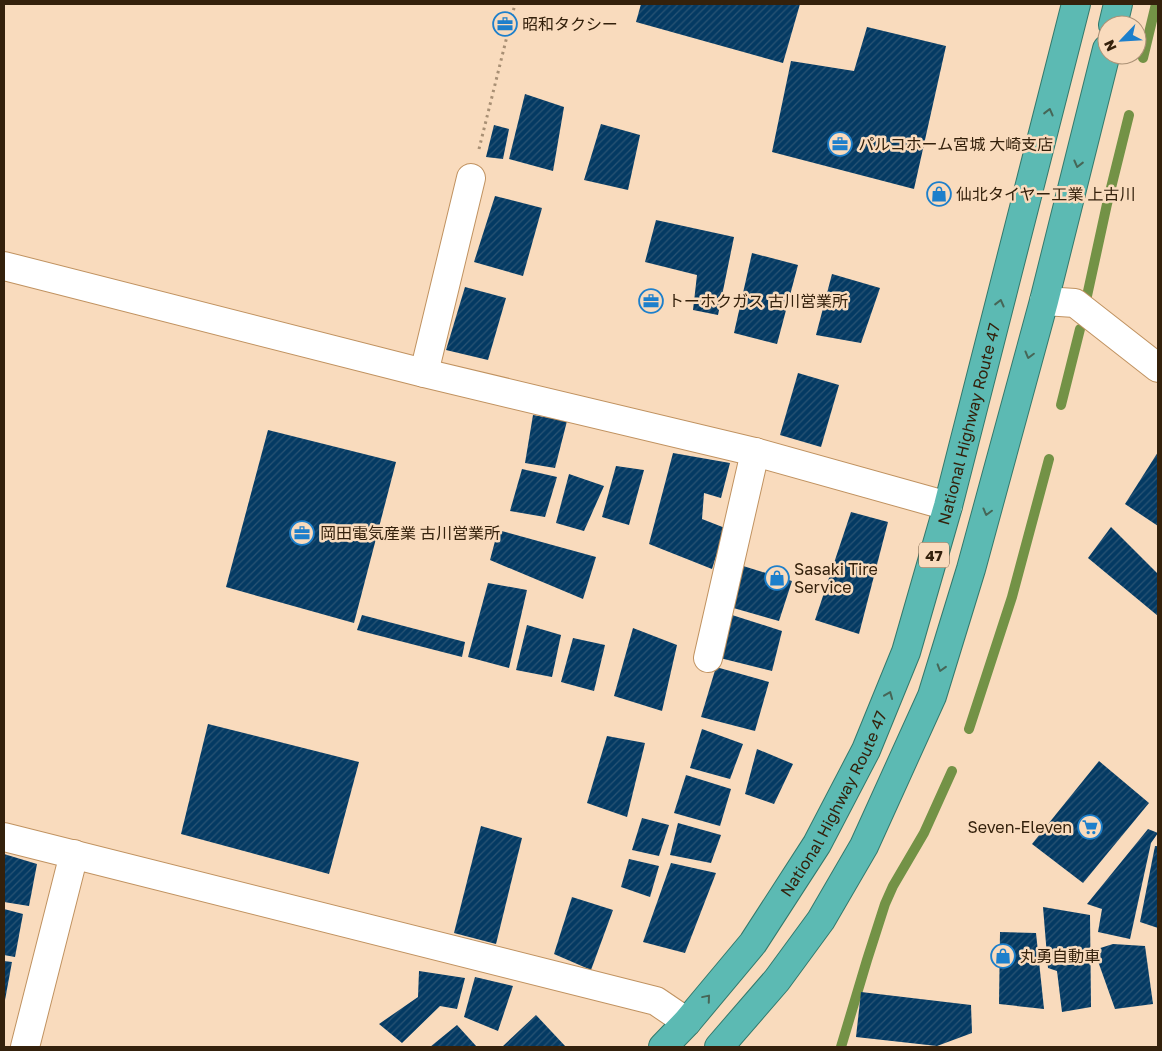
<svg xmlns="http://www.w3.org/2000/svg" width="1162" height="1051" font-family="'Golos Text','Noto Sans JP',sans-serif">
<defs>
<pattern id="building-hatch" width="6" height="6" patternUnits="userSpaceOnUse" patternTransform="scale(1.25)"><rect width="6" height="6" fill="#043a63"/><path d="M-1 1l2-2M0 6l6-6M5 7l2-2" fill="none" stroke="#2a5474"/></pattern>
</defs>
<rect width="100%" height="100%" fill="#f9dbbd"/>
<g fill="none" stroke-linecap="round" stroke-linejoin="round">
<g stroke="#739246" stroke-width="10">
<polyline points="1143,58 1156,4"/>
<polyline points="1087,296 1107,204 1129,115"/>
<polyline points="1061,405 1080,329"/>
<polyline points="969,729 1012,597 1049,459"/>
<polyline points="841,1047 867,960 885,904 893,886 924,833 952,771"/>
</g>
</g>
<g fill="url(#building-hatch)">
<polygon points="641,4 800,4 783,63 636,22"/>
<polygon points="867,27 946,46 914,189 772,152 791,61 854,71"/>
<polygon points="525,94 564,107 553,171 509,159"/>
<polygon points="601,124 640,135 628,190 584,180"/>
<polygon points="494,125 509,129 503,159 486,157"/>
<polygon points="495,196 542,208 523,276 474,262"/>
<polygon points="656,220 734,237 718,315 693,310 697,275 645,262"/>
<polygon points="752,253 798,265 777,344 734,333"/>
<polygon points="832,274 880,288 861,343 816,335"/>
<polygon points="465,287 506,298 488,360 446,350"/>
<polygon points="798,373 839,385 821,447 780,435"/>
<polygon points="533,415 567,421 555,468 525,463"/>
<polygon points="268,430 396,462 354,623 226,587"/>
<polygon points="1158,452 1158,526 1125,504"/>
<polygon points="673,453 730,463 721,498 704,493 702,519 725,528 712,569 649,544"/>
<polygon points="616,466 644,470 629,525 602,517"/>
<polygon points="522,469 557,477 545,517 510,511"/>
<polygon points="569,474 604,486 584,531 556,523"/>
<polygon points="851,512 888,522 859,634 815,620"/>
<polygon points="1111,527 1158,574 1158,616 1088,558"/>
<polygon points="498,530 596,557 583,599 490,560"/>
<polygon points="740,565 792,581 779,621 730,607"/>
<polygon points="488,583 527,590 509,668 468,657"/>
<polygon points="362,615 465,642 462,657 357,630"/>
<polygon points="732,615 782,631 772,671 716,657"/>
<polygon points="527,625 561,635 552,677 516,670"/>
<polygon points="633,628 677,645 662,711 614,696"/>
<polygon points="573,638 605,645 594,691 561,682"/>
<polygon points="716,667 769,682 755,731 701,717"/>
<polygon points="208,724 359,762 329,874 181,834"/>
<polygon points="702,729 743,744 730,779 690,768"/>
<polygon points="607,736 645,743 627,817 587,803"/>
<polygon points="757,749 793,764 774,804 745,794"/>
<polygon points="1099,761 1149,803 1083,883 1032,844"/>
<polygon points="686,775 731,789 720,826 674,813"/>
<polygon points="642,818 669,825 659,856 632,850"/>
<polygon points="678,823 721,835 711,863 670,855"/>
<polygon points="481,826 522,838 496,944 454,933"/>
<polygon points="1148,829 1158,833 1151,843 1130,939 1098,932 1102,909 1087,904"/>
<polygon points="1155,846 1158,846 1158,928 1140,922"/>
<polygon points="4,854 37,864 29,906 4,902"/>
<polygon points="629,859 659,866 650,897 621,887"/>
<polygon points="671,863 716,873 685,953 643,942"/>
<polygon points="572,897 613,910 591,970 554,954"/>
<polygon points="1043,907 1090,915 1091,1007 1062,1012 1057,971 1048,968"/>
<polygon points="4,909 23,914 15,957 4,955"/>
<polygon points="1000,932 1036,933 1044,1009 999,1004"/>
<polygon points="1113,944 1145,946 1153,1004 1115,1009 1094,950"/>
<polygon points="4,961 12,962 5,1000 4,1000"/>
<polygon points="419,971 465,978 457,1009 440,1006 402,1043 379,1024 418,997"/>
<polygon points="475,977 513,986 498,1031 464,1017"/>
<polygon points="861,992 971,1005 972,1033 937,1046 856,1037"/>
<polygon points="536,1015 566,1047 502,1047"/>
<polygon points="457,1025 477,1047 430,1047"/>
</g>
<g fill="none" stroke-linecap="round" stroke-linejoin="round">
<g stroke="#c09260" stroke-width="30">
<g id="minor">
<polyline points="4,266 424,373 755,452 948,506"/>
<polyline points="1044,301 1075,303 1158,368"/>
<polyline points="424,373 471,178"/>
<polyline points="708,658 755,452"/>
<polyline points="4,837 656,1001 687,1022"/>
<polyline points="25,1047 74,854"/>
</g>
</g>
<g stroke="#33796c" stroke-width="30">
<g id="trunk">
<polyline points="1113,25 1118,4"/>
<path id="s1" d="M663 1047 687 1022 753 943 817 844 866 750 906 652 948 506 1076 4"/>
<polyline points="719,1047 777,980 821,920 864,846 932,696 971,569 1044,301 1107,49"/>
</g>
</g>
<polyline stroke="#a88f74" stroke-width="3" stroke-dasharray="2.5 4" stroke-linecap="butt" points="479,149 515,4"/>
<use href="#minor" stroke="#fff" stroke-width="28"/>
<use href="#trunk" stroke="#5cbab3" stroke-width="28"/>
</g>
<defs><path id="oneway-chevron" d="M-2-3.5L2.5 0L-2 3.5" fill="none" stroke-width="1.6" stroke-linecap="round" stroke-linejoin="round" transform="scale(1.25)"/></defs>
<g stroke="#466657">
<use href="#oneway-chevron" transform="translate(1049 112) rotate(-76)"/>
<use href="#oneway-chevron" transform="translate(1078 164) rotate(104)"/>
<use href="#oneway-chevron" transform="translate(1000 303) rotate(-76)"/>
<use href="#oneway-chevron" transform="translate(1029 355) rotate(105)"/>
<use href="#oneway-chevron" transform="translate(987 512) rotate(105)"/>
<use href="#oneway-chevron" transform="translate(941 668) rotate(107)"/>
<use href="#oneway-chevron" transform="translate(889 695) rotate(-68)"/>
<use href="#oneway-chevron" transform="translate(707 998) rotate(-50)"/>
</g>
<defs>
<g id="office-ring" transform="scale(1.25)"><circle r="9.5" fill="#f9dbbd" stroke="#1d7fcb" stroke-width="1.5"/><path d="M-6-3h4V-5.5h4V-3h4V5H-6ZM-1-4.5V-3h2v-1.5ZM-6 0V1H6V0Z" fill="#1d7fcb"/></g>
<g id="shop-ring" transform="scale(1.25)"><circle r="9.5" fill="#f9dbbd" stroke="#1d7fcb" stroke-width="1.5"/><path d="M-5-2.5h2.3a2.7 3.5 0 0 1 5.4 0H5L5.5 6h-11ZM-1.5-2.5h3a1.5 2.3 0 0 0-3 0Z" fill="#1d7fcb"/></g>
<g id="supermarket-ring" transform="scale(1.25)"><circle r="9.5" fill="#f9dbbd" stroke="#1d7fcb" stroke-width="1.5"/><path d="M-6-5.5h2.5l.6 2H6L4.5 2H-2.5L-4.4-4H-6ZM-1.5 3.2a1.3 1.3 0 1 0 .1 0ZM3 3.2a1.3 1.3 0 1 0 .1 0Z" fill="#1d7fcb"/></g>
</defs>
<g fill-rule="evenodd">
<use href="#office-ring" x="505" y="24"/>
<use href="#office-ring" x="840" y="144"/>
<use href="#shop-ring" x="939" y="194"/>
<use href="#office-ring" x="651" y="301"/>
<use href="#office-ring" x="302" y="533"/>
<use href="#shop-ring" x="777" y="578"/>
<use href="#supermarket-ring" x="1090" y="827"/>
<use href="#shop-ring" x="1003" y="956"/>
</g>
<g text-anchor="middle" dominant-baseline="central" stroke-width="5" stroke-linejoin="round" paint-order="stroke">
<rect fill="#f9dbbd" stroke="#6f5941" stroke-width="1" x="919" y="542.5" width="30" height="25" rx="4"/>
<g font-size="15" font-weight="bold" fill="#34210c">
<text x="934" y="555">47</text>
</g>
<g font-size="16" fill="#34210c" stroke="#f9dbbd" text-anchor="start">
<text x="522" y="24">昭和タクシー</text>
<text x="858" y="144">パルコホーム宮城 大崎支店</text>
<text x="956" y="194">仙北タイヤー工業 上古川</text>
<text x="668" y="301">トーホクガス 古川営業所</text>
<text x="320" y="533">岡田電気産業 古川営業所</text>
<text x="794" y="569">Sasaki Tire<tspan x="794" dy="18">Service</tspan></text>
<text x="1072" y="827" text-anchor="end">Seven-Eleven</text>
<text x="1020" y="956">丸勇自動車</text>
</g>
<g font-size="16" fill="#34210c" stroke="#f9dbbd">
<text stroke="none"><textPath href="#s1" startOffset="704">National Highway Route 47</textPath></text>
<text stroke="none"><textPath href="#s1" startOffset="299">National Highway Route 47</textPath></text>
</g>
</g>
<rect width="1162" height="1051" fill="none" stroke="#34210c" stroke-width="10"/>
<g transform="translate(1122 40) rotate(245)"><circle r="24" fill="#f9dbbd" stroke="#aa9176"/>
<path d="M0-4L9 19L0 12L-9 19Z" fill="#1d7fcb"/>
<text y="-8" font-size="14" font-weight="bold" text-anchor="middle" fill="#34210c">N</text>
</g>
</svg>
